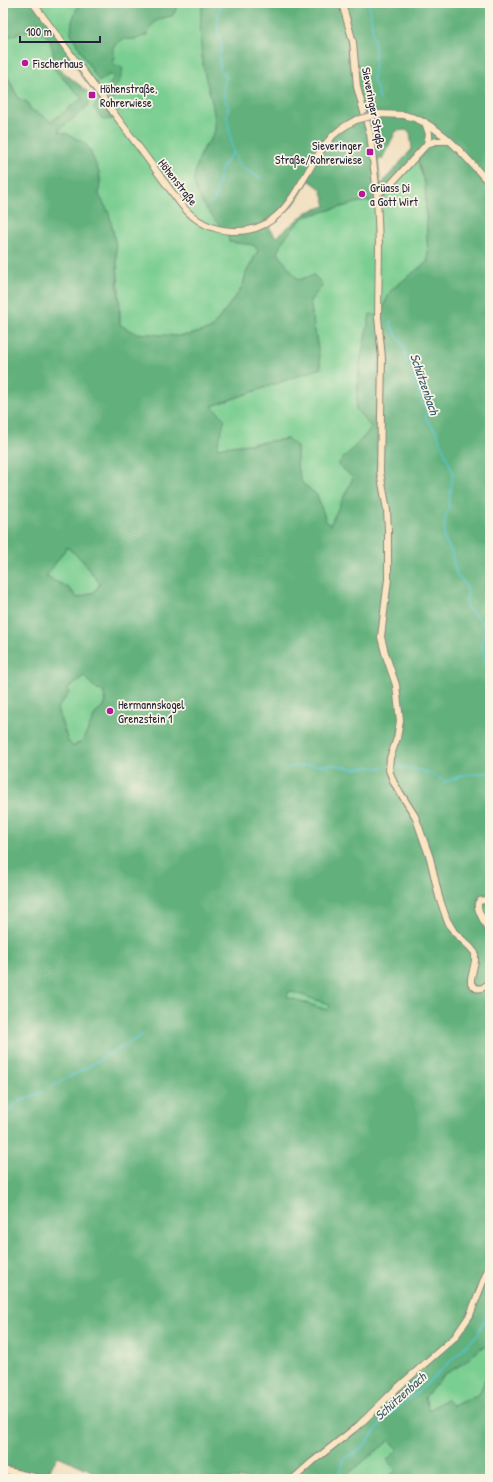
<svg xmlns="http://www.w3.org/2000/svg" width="493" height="1482" font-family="'Patrick Hand',sans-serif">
<rect width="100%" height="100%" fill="#fcf5e5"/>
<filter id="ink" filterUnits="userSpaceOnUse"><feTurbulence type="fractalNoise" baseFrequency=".025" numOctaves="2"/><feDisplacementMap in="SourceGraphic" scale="8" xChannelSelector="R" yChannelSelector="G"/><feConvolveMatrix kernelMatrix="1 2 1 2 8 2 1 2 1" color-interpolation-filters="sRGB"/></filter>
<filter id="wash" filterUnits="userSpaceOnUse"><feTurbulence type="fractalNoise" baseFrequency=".012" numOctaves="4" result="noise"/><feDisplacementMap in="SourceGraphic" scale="16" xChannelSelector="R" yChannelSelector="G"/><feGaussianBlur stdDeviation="0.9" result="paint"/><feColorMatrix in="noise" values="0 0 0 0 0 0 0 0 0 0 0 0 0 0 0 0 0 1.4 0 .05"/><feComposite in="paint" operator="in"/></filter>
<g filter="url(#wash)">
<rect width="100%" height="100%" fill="#f2e1c3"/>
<g fill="#79ce91" stroke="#4e7866">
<polygon points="37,3 82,3 78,6 71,33 84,57 99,82 110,74 114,77 104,96"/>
<path d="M180 3H203C198 20 201 61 206 79 209 90 217 120 215 130 213 137 208 142 204 148 199 155 197 166 195 174L228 236 229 242 254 245 258 251 246 273 243 285 239 292 211 329 189 335 176 336 136 333 120 326V304L116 246 109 213 99 195 100 179 99 172 90 151 86 144 64 133 59 132V129L86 108 91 97 98 100 113 119 102 104 120 80 113 62 115 58 113 48C121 37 123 40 135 39 139 38 144 36 148 34 153 20 158 19 172 16Z"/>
<path d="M38 27 50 40 54 57 51 59 63 79 82 98 51 122 43 116 31 110 27 102 19 99C8 78 0 61 8 37Z"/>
<polygon points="417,158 425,184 428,261 391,290 379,316 370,314 360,363 356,409 372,428 339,464 353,478 330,525 326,521 317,495 302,483 297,467 297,447 287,439 217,448 212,406 321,368 310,301 298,280 277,252 284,239 303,217 360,202 381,200"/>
<polygon points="67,547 82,560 100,584 94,592 77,598 72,591 45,577"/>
<polygon points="84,675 97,690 103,691 106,702 104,707 96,713 83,740 72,747 68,741 57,709 69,693 67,689"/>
<polygon points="484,904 490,909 490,927 482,912 481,907"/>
<polygon points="289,991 329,1004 330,1007 327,1010 287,997"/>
<polygon points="490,1346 490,1362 487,1365 487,1375 480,1394 452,1406 446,1399 428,1411 425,1397 445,1374 464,1363 481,1348"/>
<polygon points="390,1440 398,1449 396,1471 386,1479 343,1479 360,1464"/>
</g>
<path fill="#62b17b" stroke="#426a5b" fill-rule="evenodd" d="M3 3H37L104 95 114 77 110 74 99 82 84 57 71 33 72 21 78 6 82 3H180L172 16C158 19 153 20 148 34 144 36 140 38 135 39 123 40 121 37 113 48L115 58 113 62 115 65 121 66 123 70 120 80 112 92 115 94 114 99 102 104 113 119 103 120 93 107 98 100 91 97 86 108 59 129V132L68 134 86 144 90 151 99 172 100 179 99 195 109 213 116 246 120 325 136 333 176 336 189 335 211 329 239 292 243 285 246 273 258 251 254 245 229 242 228 236C216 220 198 203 194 183 193 175 200 154 204 148 208 142 214 137 215 130 217 119 209 90 206 79 201 61 198 20 203 3H490V909L484 904 482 905C481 913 486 920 490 927V1346L481 1348 464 1363 445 1374 425 1397 429 1411 446 1399 453 1406 479 1394 487 1375V1365L490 1362V1479H386L396 1471 387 1460 398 1449 390 1440 360 1464 343 1479H91L92 1471 58 1456 44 1479 3 1472V70L19 99 27 102 31 110 43 116 51 122 82 98 54 69 51 59 54 56 50 40 38 27 8 37 3 46ZM70 58 95 92 93 96 57 67ZM405 130 410 132 412 149 385 180 383 184 378 181 380 180 378 160 382 159 396 131ZM417 159 425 184 428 261 391 290 379 316 370 314 360 363 356 409 372 428 338 464 353 478 330 525 326 521 317 495 302 483 297 467V447L288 439 217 448 225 419 212 406 321 368 310 301 323 285 314 275 298 280 277 252 284 239 303 217 360 202 382 200ZM309 180 321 189 326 206 307 212 276 237 269 227 294 204ZM67 547 82 560 100 584 94 592 77 598 68 587 46 577ZM84 676 97 690 103 691 106 702 104 707 96 713 83 740 73 747 68 741 57 709 69 693 67 689ZM289 991 329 1004 330 1007 327 1010 287 997Z"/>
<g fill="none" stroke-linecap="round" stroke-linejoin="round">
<g stroke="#57c3cf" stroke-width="1.5">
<path d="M221 3C216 18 217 33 222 48L219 56C221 61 219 66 220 71L225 74 226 77 224 83V96L228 106 227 117 233 151 239 166 260 178"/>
<polyline points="369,3 375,49 375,63 373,78 380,100"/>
<polyline points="210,204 215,200 221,169 233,152"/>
<path d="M390 321 391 326 404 347 408 366 426 409V419L436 431 453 472 448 510 445 519 444 539 451 551 456 574 464 583 468 591 466 607 486 626C479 644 483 656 490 674"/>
<polyline points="3,686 11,680"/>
<path d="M396 766C416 769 428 770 445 782L464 775 490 772"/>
<polyline points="289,768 305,765 334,765 356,769 371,767 384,768"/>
<polyline points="52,1086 86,1068 142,1035"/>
<polyline points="3,1118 16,1103 42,1092"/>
<polyline points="314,1479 324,1472 332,1477 340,1472 344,1459 359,1451 386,1418 428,1383 477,1335 490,1309"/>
</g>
</g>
</g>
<g filter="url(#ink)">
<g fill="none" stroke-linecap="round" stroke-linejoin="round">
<g stroke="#8a827f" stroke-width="8">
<g id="secondary">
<path d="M33 3 180 203C193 220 210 230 232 231 289 234 299 175 329 140 336 131 346 125 356 120"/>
<path d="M342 3 353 42 357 87 370 134 377 194 379 245 378 317 382 358 380 472 387 510 388 530V579L381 637 385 653 396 685 400 721 397 738 390 758 389 770 394 783 415 816 430 858 439 897 447 920 454 932 470 947 475 953V961L471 979V984L476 988C484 990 487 985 490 978"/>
<path d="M404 115C441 123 465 157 490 184"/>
<polyline points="425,122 429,134 427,144"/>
<polyline points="377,194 390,185 427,144 436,141 449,141"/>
<path d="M490 903 488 901C465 895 488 927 490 933"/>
<polyline points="3,1470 43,1479"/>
<polyline points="293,1479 312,1462 359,1425 396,1389 455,1337 470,1315 490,1264"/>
</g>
</g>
<use href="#secondary" stroke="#fbe6c4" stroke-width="6"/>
<g stroke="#8a827f" stroke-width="8" stroke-linecap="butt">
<polyline id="secondary-bridge" points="356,120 379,114 404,115"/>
</g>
<use href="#secondary-bridge" stroke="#fbe6c4" stroke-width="6"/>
</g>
</g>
<g fill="#b5179e" stroke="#fcf5e5" stroke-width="1.5">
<circle cx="25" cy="63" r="4"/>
<rect x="88" y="91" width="8" height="8" rx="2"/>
<rect x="366" y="148" width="8" height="8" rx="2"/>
<circle cx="362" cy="194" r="4"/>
<circle cx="110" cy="711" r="4"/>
</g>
<g text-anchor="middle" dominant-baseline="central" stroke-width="3.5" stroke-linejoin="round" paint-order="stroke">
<g font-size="12" fill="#22223b" stroke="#fcf5e5" text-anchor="start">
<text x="33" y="63">Fischerhaus</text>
<text x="100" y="88">Höhenstraße,<tspan x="100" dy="14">Rohrerwiese</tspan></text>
<text x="362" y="145" text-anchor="end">Sieveringer<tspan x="362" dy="14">Straße/Rohrerwiese</tspan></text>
<text x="370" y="187">Grüass Di<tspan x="370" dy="14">a Gott Wirt</tspan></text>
<text x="118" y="704">Hermannskogel<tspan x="118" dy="14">Grenzstein 1</tspan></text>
</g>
<g font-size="12" fill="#22223b" stroke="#fcf5e5">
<text transform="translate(374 108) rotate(79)">Sieveringer Straße</text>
<text transform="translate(178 182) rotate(52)">Höhenstraße</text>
</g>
<g font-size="13" font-style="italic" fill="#355a6f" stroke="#fcf5e5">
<text transform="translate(425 384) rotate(71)">Schützenbach</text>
<text transform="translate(400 1396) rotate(-42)">Schützenbach</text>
</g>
</g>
<rect width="493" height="1482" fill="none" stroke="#fcf5e5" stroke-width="16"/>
<path d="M20 36v6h80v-6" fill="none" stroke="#22223b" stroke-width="2"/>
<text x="26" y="36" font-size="12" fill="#22223b" stroke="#fcf5e5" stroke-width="3" paint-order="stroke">100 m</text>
</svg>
